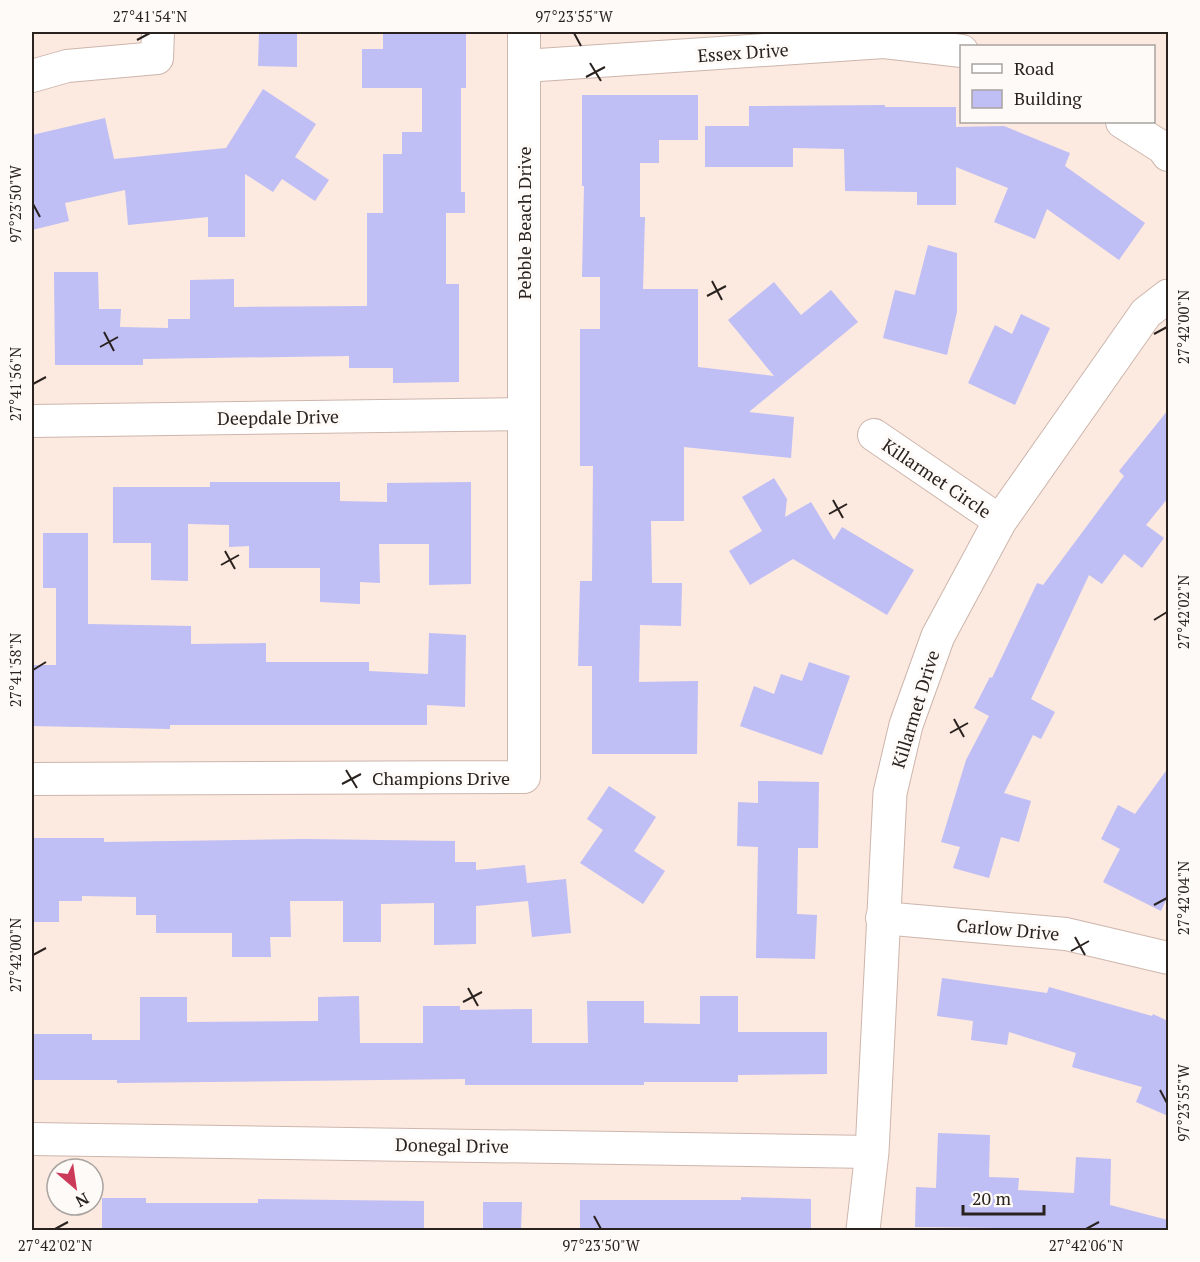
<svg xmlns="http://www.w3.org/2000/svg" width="1200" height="1262" font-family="'PT Serif',serif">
<rect width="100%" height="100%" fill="#fce9e0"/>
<g fill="#bfbef5">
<polygon points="259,32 297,32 297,67 258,66"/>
<polygon points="383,32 466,32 466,88 461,88 461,192 465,192 465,213 446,213 446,284 459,284 459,382 393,383 393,368 349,368 349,356 143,359 143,365 55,365 54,272 98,272 99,309 121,309 120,327 168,328 168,319 190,319 190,280 234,279 234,307 367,306 367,213 383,213 383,154 402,154 402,132 422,132 422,88 362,88 362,49 383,49"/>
<polygon points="263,89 316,124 295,157 329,180 315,201 282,179 273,192 245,174 245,237 208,237 208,217 128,225 125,190 65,203 69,221 32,230 32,135 105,118 114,159 226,148"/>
<polygon points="582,95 698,95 698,140 659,140 659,163 640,163 640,217 645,217 643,289 698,289 698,367 774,376 728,320 774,282 801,315 831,290 858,322 749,412 794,417 791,458 684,447 684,521 651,521 652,583 682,583 681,626 640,625 639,682 698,681 697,754 592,754 592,666 578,666 580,581 592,581 593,466 580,466 580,329 600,329 600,277 582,277 584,186 582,186"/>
<polygon points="885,105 885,107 956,107 956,127 1004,126 1070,153 1065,166 1145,223 1119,260 1047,209 1035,239 994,222 1008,188 956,167 956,205 917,205 917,192 845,191 844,149 793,148 793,167 705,167 705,126 749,126 749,106"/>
<polygon points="928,245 957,253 957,312 947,355 883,338 895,290 915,295"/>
<polygon points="1021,314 1050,328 1015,405 968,383 995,325 1012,334"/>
<polygon points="1168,410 1168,498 1146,525 1164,538 1142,568 1124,554 1102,584 1089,575 1031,699 1055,712 1041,739 1033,735 1004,793 1031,801 1019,842 1001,837 989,878 953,868 960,847 941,842 966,760 989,716 974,708 990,677 992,678 1037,583 1043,585 1124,476 1119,471"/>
<polygon points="774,478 787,499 785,517 811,502 834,540 842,527 914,570 887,615 793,559 750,585 729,551 762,531 742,497"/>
<polygon points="210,482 340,482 340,501 387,502 387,483 471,482 471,584 429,585 429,544 379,544 380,583 360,582 360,604 320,602 320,568 249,568 249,546 229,547 229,525 188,524 188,581 151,580 151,543 113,543 113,487 210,487"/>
<polygon points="43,533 88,533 88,624 191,626 191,644 266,643 266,662 369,662 369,671 428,674 429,633 466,635 465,707 427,705 427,725 170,725 170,729 32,726 32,665 56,665 56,588 43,588"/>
<polygon points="809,662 850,676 822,755 740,726 754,686 774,694 781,674 802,681"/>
<polygon points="1168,768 1168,896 1161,911 1103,882 1120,849 1101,839 1118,805 1135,814"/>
<polygon points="758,781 819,782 818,848 798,848 797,914 817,915 815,959 756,958 758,847 737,846 738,802 758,803"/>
<polygon points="609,786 656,817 634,851 665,871 643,904 580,863 603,830 587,819"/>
<polygon points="32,838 104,838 104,842 305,839 455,841 455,862 476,862 476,870 525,865 527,883 566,879 571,933 532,937 528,901 476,906 476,944 434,945 434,903 381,904 381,942 343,942 343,901 290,901 291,937 270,937 271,957 232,957 232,933 156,933 156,915 136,915 136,897 82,896 82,901 59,901 59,922 32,922"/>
<polygon points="942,978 1047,993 1049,987 1152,1016 1153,1014 1168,1021 1168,1116 1136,1102 1142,1087 1072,1067 1076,1053 1009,1032 1007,1045 971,1040 973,1021 937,1016"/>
<polygon points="359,996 360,1043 423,1043 423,1006 460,1006 460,1010 532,1009 532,1043 588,1043 587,1001 644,1001 644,1023 700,1024 700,996 738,996 738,1032 827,1032 827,1074 738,1075 738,1082 644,1082 644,1085 465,1085 465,1079 117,1083 117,1080 32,1080 32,1034 92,1034 92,1040 140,1040 140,997 187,997 187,1022 318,1021 318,997"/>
<polygon points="938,1133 990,1135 989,1177 1019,1178 1018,1190 1074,1193 1076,1157 1111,1159 1110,1205 1168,1220 1168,1230 915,1227 916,1187 936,1188"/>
<polygon points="741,1197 811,1199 811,1230 580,1230 580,1200 741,1200"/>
<polygon points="102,1198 146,1198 146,1203 258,1203 258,1199 424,1201 424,1230 102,1230"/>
<polygon points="483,1202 522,1202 521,1230 483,1230"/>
</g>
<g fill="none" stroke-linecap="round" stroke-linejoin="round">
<g stroke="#cdb6ac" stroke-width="34">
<g id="minor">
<polyline points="524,66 884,42 962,51"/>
<polyline points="32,76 67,66 157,58 158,32"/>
<polyline points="1122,122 1163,148 1168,155"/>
<polyline points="32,421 524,414"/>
<polyline points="874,435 1000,521"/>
<polyline points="32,779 524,777 524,32"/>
<polyline points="882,918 1066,934 1168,958"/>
<polyline points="32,1139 872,1152"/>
</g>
</g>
<g stroke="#cdb6ac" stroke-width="35">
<polyline id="tertiary" points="863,1230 872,1152 890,793 906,725 938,636 1000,521 1146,313 1168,296"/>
</g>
<use href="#minor" stroke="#fff" stroke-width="32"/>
<use href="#tertiary" stroke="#fff" stroke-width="33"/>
</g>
<path fill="none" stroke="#2a221e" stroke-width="2" d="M574 33 581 46M137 40 150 33M590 63 601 81M586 77 605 67M33 204 40 217M712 281 722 300M707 296 726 286M104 332 114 351M1154 334 1167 327M100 347 118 337M33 384 46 377M833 500 843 518M829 514 847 504M225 551 235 569M221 565 239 555M1154 620 1167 612M33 670 46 662M954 719 964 737M950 733 968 723M346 770 357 788M342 784 361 774M1154 905 1167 898M1075 937 1085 955M1071 951 1089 941M33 955 46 948M468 988 478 1006M463 1002 482 992M1160 1090 1167 1103M594 1216 601 1229M55 1229 68 1222M1086 1229 1099 1222"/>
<g text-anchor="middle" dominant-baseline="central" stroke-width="6" stroke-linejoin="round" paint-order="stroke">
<g font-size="18" fill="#2a221e" stroke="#fefaf7">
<text transform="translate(743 52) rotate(-4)">Essex Drive</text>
<text transform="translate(524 223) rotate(-90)">Pebble Beach Drive</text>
<text transform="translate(278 417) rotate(-1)">Deepdale Drive</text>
<text transform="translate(937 478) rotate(34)">Killarmet Circle</text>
<text transform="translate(915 709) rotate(-73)">Killarmet Drive</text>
<text x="441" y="778">Champions Drive</text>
<text transform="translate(1008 929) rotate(5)">Carlow Drive</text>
<text transform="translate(452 1145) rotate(1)">Donegal Drive</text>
</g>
</g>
<rect width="1200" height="1262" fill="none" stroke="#fefaf7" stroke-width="66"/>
<rect x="960" y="45" width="195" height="78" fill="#fefaf7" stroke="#a9a4a0" stroke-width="1.5"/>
<rect x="972" y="64" width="30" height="9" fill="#ffffff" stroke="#a9a4a0" stroke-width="1.5"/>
<text x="1014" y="75" font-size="18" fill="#2a221e">Road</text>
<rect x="972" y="90" width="30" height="18" fill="#bfbef5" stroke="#a9a4a0" stroke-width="1.5"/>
<text x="1014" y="105" font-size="18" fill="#2a221e">Building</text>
<g transform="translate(75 1187) rotate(151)"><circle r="28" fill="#fefaf7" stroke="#a9a4a0" stroke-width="1.5"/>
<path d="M0-4.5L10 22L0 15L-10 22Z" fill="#cb3b59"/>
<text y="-9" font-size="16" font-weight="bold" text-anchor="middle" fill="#2a221e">N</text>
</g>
<path d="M963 1205v9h81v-9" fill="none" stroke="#2a221e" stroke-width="3"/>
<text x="972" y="1205" font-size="18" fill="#2a221e" stroke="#fefaf7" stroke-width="4.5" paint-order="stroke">20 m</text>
<rect x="33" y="33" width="1134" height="1196" fill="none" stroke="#2a221e" stroke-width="2"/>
<g font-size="15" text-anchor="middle" fill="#2a221e">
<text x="150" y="22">27°41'54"N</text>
<text x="574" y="22">97°23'55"W</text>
<text transform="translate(16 204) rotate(-90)" y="5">97°23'50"W</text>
<text transform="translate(1184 327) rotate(-90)" y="5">27°42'00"N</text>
<text transform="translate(16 384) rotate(-90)" y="5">27°41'56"N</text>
<text transform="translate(1184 612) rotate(-90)" y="5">27°42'02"N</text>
<text transform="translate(16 670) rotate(-90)" y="5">27°41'58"N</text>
<text transform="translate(1184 898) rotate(-90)" y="5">27°42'04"N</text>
<text transform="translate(16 955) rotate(-90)" y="5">27°42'00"N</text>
<text transform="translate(1184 1103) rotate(-90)" y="5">97°23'55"W</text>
<text x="55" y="1251">27°42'02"N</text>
<text x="601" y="1251">97°23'50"W</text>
<text x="1086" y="1251">27°42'06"N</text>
</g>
</svg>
